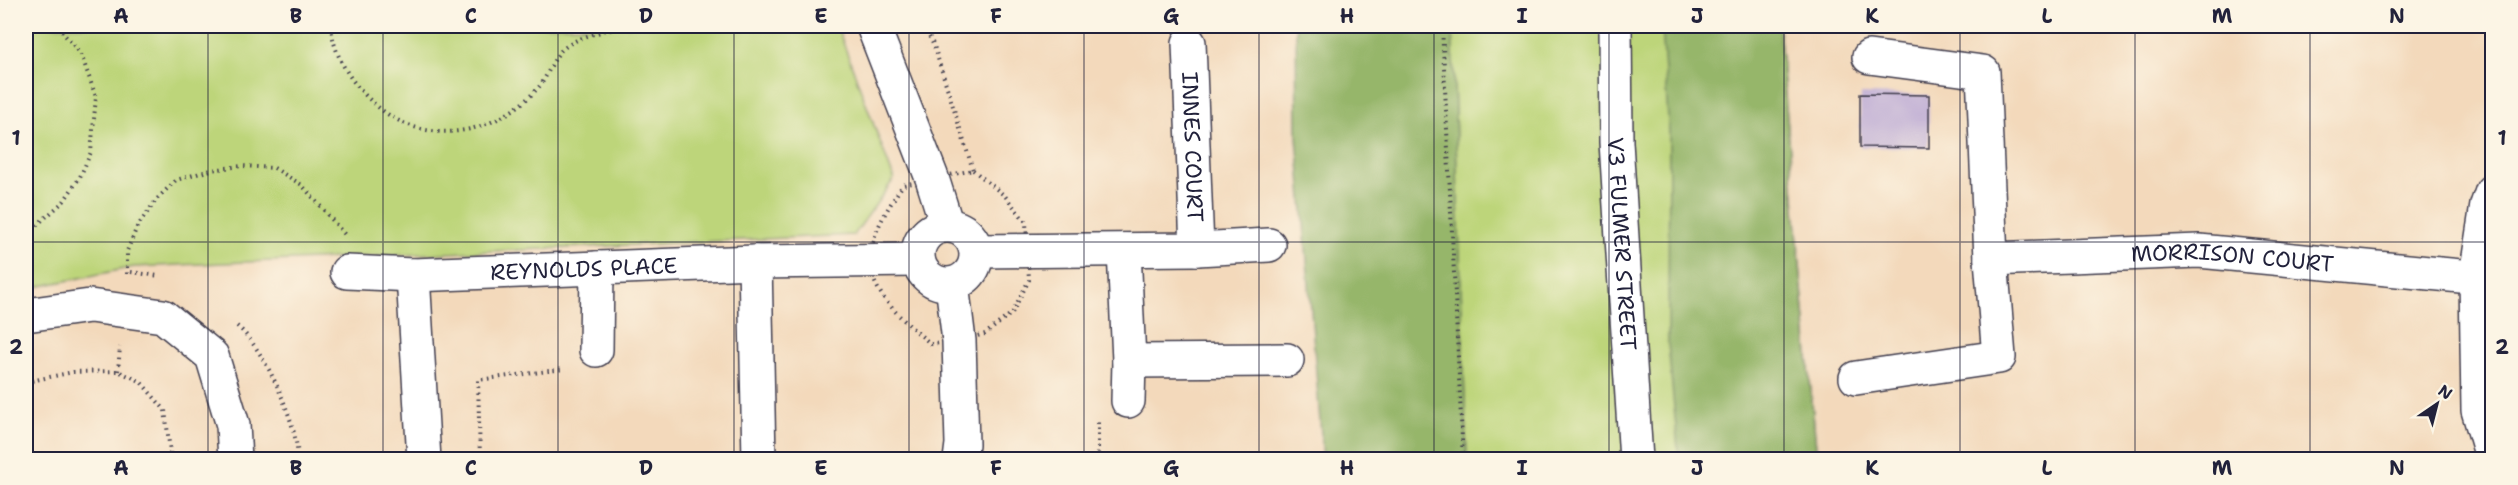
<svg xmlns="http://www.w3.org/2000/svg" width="2518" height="485" font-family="'Shantell Sans',sans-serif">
<rect width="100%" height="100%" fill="#fcf5e5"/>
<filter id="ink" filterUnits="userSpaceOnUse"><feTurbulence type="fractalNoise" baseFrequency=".0167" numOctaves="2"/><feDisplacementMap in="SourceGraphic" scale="12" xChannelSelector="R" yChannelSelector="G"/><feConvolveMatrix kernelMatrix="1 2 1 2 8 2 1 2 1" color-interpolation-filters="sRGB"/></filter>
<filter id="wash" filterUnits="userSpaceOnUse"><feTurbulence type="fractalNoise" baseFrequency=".008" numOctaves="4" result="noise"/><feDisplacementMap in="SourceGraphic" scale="24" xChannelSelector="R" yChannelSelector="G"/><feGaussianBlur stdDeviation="1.35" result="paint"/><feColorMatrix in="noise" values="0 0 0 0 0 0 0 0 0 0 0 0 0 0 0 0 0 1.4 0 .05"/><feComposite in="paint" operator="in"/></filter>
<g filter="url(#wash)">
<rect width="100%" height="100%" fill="#f3d9bb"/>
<g fill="#bdd57a" stroke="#707c5a" stroke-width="1.5">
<polygon points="26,26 837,26 894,179 854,235 134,267 26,289"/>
<polygon points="1452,26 1779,26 1817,459 1467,459"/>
</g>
<g fill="#96b66a" stroke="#5c6c52" stroke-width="1.5">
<polygon points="1296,26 1452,26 1467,459 1323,459 1297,137"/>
<polygon points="1662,26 1779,26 1817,459 1679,459 1668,344 1669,134"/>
</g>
<g id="blocks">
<polygon fill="#bdabd4" points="1860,94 1929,95 1929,148 1860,147"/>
</g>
</g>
<g filter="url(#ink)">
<use href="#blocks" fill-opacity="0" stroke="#413d4e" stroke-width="1.5"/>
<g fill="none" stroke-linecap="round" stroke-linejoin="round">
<g stroke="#413d4e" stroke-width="36">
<g id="minor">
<polyline points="873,26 932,178 947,226"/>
<path id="s1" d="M1615 26 1616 142 1636 460"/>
<path id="s2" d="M1189 43 1197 249"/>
<path id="s3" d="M1869 57 1983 72 1991 259 2199 251 2492 279"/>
<polyline points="2492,191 2487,205 2476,276 2478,410 2492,457"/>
<circle cx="947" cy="255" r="29"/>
<polyline points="1124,250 1129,361 1287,360"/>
<polyline points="976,251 1197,249 1269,245"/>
<polyline points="755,262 759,460"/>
<path id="s4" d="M347 272 413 275 755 262 918 260"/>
<polyline points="413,275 424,460"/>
<polyline points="952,284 959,341 962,444 960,460"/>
<polyline points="26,315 90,306 163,316 212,356 233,425 235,460"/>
<polyline points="596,350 597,268"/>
<polyline points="1856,378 1999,357 1991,259"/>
<polyline points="1128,401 1129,361"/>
</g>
</g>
<g stroke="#413d4e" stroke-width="4" stroke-dasharray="1.5 4.5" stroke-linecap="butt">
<path d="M331 26C334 58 353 86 377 106 427 149 495 135 537 89 548 78 552 57 564 48 582 34 607 31 629 26"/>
<polyline points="924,26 934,46 973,170"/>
<polyline points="1442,26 1463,460"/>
<path d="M973 170 1005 196 1026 222 1029 280 1012 313 985 334 959 341 931 344C862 287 851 261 903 185Z"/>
<polyline points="26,231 37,225 64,201 80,177 91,152 96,97 81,54 57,26"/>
<polyline points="131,272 159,276"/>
<polyline points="127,274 127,251 137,227 157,199 176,180 211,170 242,166 274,168 302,185 346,236"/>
<path d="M237 326C265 349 298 424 298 460"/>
<polyline points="118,371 120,347"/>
<polyline points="26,382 73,372 118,371 140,381 165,410 171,460"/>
<polyline points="480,460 478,380 564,369"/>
<polyline points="1098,460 1098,421"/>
</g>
<use href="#minor" stroke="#fff" stroke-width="33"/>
</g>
</g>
<path fill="none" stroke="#22223b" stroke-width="1.5" stroke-opacity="0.55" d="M208 26V460M383 26V460M558 26V460M734 26V460M909 26V460M1084 26V460M1259 26V460M1434 26V460M1609 26V460M1784 26V460M1960 26V460M2135 26V460M2310 26V460M26 242H2492"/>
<g text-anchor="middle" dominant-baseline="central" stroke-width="5" stroke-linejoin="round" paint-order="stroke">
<g font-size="22" fill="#22223b" stroke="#fcf5e5">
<text stroke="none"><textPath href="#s2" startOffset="104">INNES COURT</textPath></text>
<text stroke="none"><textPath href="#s1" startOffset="218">V3 FULMER STREET</textPath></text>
<text stroke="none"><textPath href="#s3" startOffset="544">MORRISON COURT</textPath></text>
<text stroke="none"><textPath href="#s4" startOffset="237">REYNOLDS PLACE</textPath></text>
</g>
</g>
<rect width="2518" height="485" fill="none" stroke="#fcf5e5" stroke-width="66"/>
<g transform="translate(2437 404) rotate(35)" stroke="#fcf5e5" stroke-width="4.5" paint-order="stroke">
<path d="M0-4.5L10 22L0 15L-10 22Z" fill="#22223b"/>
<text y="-9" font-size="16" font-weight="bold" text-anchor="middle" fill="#22223b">N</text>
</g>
<rect x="33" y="33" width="2452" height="419" fill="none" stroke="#22223b" stroke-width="2"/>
<g font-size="20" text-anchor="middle" font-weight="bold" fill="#22223b">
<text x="121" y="23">A</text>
<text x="296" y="23">B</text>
<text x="471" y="23">C</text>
<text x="646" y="23">D</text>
<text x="821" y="23">E</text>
<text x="996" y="23">F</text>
<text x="1171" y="23">G</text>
<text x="1347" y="23">H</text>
<text x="1522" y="23">I</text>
<text x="1697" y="23">J</text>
<text x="1872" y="23">K</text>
<text x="2047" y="23">L</text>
<text x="2222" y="23">M</text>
<text x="2397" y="23">N</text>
<text x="16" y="145">1</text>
<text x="2502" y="145">1</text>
<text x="16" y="354">2</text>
<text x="2502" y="354">2</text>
<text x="121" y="475">A</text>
<text x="296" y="475">B</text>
<text x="471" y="475">C</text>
<text x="646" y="475">D</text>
<text x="821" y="475">E</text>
<text x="996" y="475">F</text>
<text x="1171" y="475">G</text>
<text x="1347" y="475">H</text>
<text x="1522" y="475">I</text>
<text x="1697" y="475">J</text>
<text x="1872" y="475">K</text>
<text x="2047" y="475">L</text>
<text x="2222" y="475">M</text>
<text x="2397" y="475">N</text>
</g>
</svg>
